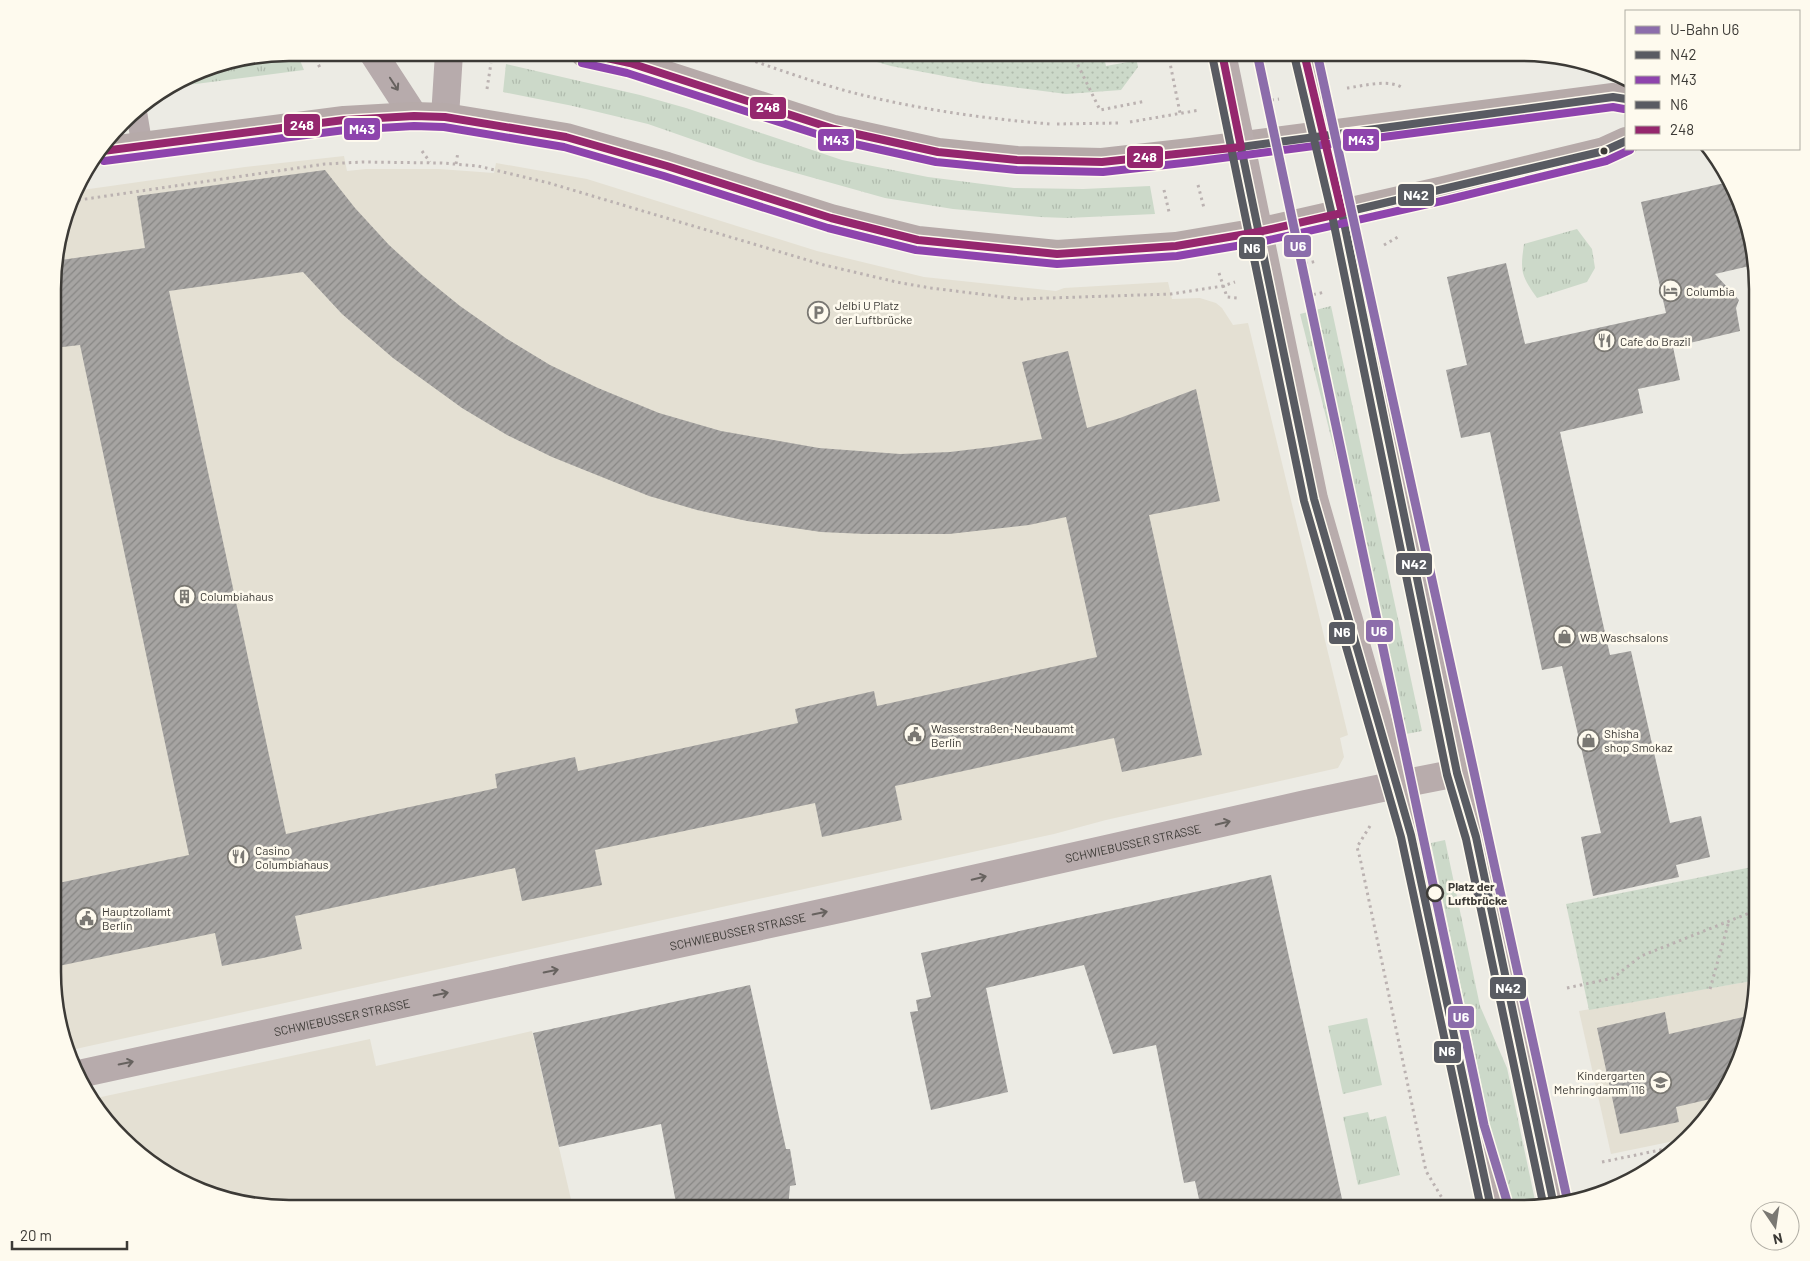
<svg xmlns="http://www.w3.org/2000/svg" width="1810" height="1261" viewBox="0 0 1810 1261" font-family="Barlow,sans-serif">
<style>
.built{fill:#e4e0d3}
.grass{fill:url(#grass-tufts)}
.park{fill:url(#park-dots)}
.building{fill:url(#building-hatch);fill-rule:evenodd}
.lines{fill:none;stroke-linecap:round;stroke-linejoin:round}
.path{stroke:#bbb2b1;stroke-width:3;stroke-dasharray:2.5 4;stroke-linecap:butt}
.service{stroke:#b7abac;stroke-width:21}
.minor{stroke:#b7abac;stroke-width:28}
.tertiary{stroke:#b7abac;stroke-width:28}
.secondary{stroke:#b6aaa9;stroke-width:28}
.primary{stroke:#b8acac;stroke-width:28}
.bus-1-casing{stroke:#fefaee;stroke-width:11}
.bus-2-casing{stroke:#fefaee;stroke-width:11}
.bus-3-casing{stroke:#fefaee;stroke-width:11}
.bus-4-casing{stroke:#fefaee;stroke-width:11}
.bus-1{stroke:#595b62;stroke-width:8}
.bus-2{stroke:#8e44ad;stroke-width:8}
.bus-3{stroke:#595b62;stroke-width:8}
.bus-4{stroke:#95276e;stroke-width:8}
.metro-1-casing{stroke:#fefaee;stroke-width:12}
.metro-1{stroke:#8c6dab;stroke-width:9}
.oneway{stroke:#67625f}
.bus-dot{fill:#3c3a36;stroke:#fefaee;stroke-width:2}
.stop-dot{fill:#fefaee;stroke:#3c3a36;stroke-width:2.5}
.labels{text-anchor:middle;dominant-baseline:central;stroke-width:5;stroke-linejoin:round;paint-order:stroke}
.poi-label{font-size:12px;fill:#3c3a36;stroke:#fefaee;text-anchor:start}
.street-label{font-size:12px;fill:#3c3a36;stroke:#fefaee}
.stop-label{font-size:12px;font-weight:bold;fill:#3c3a36;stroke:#fefaee;text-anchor:start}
.rim{fill:none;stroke:#3c3a36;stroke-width:2.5}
.line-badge{stroke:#fefaee;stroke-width:2}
.badge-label{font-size:14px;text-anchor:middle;font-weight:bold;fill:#fff}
</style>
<defs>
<pattern id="grass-tufts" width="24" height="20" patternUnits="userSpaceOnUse" patternTransform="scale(1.25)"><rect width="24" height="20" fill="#ccd9c9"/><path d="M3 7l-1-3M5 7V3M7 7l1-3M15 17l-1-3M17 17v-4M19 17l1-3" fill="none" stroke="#b0bbad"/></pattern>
<pattern id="park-dots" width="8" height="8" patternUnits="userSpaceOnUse" patternTransform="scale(1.25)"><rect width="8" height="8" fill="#ccd9c9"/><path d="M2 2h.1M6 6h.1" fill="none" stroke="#b0bbad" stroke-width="1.8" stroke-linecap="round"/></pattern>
<pattern id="building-hatch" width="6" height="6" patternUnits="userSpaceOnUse" patternTransform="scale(1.25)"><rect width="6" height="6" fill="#a6a4a2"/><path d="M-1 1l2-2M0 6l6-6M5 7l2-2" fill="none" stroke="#888785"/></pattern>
</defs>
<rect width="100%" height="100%" fill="#ecebe4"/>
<g class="built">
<polygon points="344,156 347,171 366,169 439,169 494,173 496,163 587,179 817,251 924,277 1056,291 1064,288 1168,282 1172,299 1200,298 1216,303 1222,308 1233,325 1248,323 1348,735 1340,738 1344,757 1338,768 1106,820 1054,834 71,1050 54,1003 54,258 75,191 245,167"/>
<polygon points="1757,980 1757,987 1745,1048 1709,1116 1679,1140 1611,1154 1579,1011"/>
<polygon points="532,1031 573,1208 274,1208 213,1196 145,1160 92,1099 370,1039 376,1066"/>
</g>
<g class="grass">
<polygon points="289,53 297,53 304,70 172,87 199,70"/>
<polygon points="506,64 640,95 686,108 842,160 928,177 1014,188 1083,189 1150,186 1155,214 1067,218 1040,217 953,209 885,198 757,162 648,124 573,106 503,92"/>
<path d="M 1577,229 L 1592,249 L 1595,268 L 1587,282 L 1537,298 C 1521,275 1520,272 1524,244 Z"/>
<polygon points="1331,306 1422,731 1406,734 1300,314"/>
<polygon points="1445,840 1480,1006 1507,1068 1536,1205 1521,1208 1507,1208 1431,843"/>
<polygon points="1367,1018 1382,1085 1343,1094 1328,1026"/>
<polygon points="1368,1112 1370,1120 1386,1116 1400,1175 1358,1185 1343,1117"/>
</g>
<g class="park">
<polygon points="845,53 1103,53 1106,66 1128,62 1126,53 1135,53 1138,67 1121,90 1066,94 981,83 891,66"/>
<polygon points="1757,866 1757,980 1589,1010 1566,904"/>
</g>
<g class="building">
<path d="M 325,170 L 355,208 L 389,245 L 423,276 L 460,306 L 507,339 L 550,365 L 598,388 L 659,413 L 721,431 L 819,448 L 900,454 L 950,452 L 991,447 L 1042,439 L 1022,362 L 1068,351 L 1087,428 L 1120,418 L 1196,389 L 1220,501 L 1149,515 L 1202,755 L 1122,772 L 1114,738 L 895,786 L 902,820 L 822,837 L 815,803 L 595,850 L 602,885 L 522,901 L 515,868 L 295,916 L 302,949 L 263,958 L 222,966 L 215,933 L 54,967 L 54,884 L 189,855 L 80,345 L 54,348 L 54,261 L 145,248 L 137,196 ZM 303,272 L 342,314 L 393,358 L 462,408 L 507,435 L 552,457 L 649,496 L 697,510 L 747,521 L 821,532 L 865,534 L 949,534 L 1029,525 L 1066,517 L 1097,657 L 877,706 L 874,691 L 795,709 L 798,723 L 578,771 L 575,757 L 495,774 L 497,788 L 286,834 L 169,291 Z"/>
<polygon points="1729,182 1754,265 1715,274 1739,300 1736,308 1740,331 1673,347 1680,380 1638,389 1643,413 1560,432 1610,655 1631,651 1670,823 1701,816 1710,857 1676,865 1679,877 1593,896 1581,837 1601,833 1562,666 1542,670 1490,432 1461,438 1446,370 1467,365 1447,277 1506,263 1525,344 1666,313 1641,202"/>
<polygon points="1271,875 1344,1208 1267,1208 1265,1200 1226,1208 1201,1208 1195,1181 1184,1183 1156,1045 1113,1054 1084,965 986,988 1008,1092 931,1110 910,1012 918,1011 916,1000 931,997 921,953"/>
<polygon points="750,985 786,1149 790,1149 796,1185 790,1186 788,1208 677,1208 661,1124 559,1147 533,1033"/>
<polygon points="1665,1012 1669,1034 1752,1015 1745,1048 1719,1097 1676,1107 1679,1122 1620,1134 1597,1028"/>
</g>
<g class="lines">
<g class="path">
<polyline points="313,53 321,70"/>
<path d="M 731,53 C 774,68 818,84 862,95 C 924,110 987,119 1051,124"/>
<polyline points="1072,53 1100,110 1146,101"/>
<polyline points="1168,53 1180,113"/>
<polyline points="1393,58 1436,53"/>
<polyline points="1257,60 1270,57"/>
<path d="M 1347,88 C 1363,86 1391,78 1404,89"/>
<polyline points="487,89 491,63"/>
<polyline points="1265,101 1279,99"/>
<polyline points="1130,122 1200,110"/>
<polyline points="1057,124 1118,123"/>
<polyline points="422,151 430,162"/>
<polyline points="456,164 458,152"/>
<polyline points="1198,185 1204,208"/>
<polyline points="1164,190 1169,212"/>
<polyline points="72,201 325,164 363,162 442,163 478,166 549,183 824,265 901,283 931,288 1020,299 1171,294 1223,286 1235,282"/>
<polyline points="1384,245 1398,237"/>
<polyline points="1299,265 1317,261"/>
<polyline points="1219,273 1227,297 1237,298"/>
<polyline points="1307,296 1325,292"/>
<polyline points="1370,826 1357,847 1360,858 1426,1171 1448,1208"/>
<polyline points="1567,988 1613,978 1641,956 1757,910"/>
<polyline points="1710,989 1729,921"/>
<polyline points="1602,1162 1670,1148"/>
</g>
<polyline class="service" points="136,109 142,145"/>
<path class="minor" id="s1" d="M 79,1074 L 844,908 L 1306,804 L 1396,785"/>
<g class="tertiary">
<polyline points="373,53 414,116"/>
<polyline points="445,117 449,53"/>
</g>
<g class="secondary">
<polyline points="584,53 630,63 834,129 938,152 1017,160 1102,162 1191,152 1613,97 1626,99"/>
<polyline points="103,151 344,120 414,116 445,117 566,137 667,166 831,218 918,240 1057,254 1176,246 1258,232 1444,190 1604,151 1626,141"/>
</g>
<g class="primary">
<polyline points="1222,53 1314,499 1411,835 1491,1208"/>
<polyline points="1304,53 1342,213 1457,773 1476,837 1553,1201"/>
<polyline points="1396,785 1457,773"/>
</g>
<defs>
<g id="bus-1">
<polyline points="1553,1201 1476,837 1457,773 1342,213 1604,151 1626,141"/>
<polyline points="1491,1208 1411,835 1314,499 1241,147 1613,97 1626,99"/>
</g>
<g id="bus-2">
<polyline points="582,63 627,73 832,139 936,162 1017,170 1103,172 1192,162 1613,107 1624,109"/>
<polyline points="104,161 345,130 414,126 444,127 564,147 664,176 828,228 916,250 1057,264 1177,256 1260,242 1446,200 1606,161 1630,150"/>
</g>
<g id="bus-3">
<polyline points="1212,55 1304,501 1401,837 1481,1208"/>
<polyline points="1294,55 1332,215 1447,775 1466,839 1543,1203"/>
</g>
<g id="bus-4">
<polyline points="584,53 630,63 834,129 938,152 1017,160 1102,162 1241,147 1222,53"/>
<polyline points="103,151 344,120 414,116 445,117 566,137 667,166 831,218 918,240 1057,254 1176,246 1258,232 1342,213 1304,53"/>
</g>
</defs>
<use href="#bus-1" class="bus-1-casing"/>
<use href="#bus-2" class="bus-2-casing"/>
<use href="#bus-3" class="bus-3-casing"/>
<use href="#bus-4" class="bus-4-casing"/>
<use href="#bus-1" class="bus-1"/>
<use href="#bus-2" class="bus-2"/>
<use href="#bus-3" class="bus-3"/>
<use href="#bus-4" class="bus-4"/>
<defs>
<g id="metro-1">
<polyline points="1257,53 1484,1125 1509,1208"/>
<polyline points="1317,53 1567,1198"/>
</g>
</defs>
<use href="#metro-1" class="metro-1-casing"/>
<use href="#metro-1" class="metro-1"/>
</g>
<defs><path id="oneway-shaft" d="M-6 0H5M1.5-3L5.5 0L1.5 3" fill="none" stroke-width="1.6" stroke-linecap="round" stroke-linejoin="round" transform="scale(1.25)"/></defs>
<g class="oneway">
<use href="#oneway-shaft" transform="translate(394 84) rotate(57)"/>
<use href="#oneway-shaft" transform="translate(1223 823) rotate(-13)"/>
<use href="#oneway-shaft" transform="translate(979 878) rotate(-13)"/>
<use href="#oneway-shaft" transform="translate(820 913) rotate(-12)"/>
<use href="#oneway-shaft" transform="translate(551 971) rotate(-12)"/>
<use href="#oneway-shaft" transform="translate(441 994) rotate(-12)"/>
<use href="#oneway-shaft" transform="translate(126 1063) rotate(-12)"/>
</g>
<defs>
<symbol id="hotel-ring" viewBox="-11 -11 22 22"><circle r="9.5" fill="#fefaee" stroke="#7a7873" stroke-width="1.5"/><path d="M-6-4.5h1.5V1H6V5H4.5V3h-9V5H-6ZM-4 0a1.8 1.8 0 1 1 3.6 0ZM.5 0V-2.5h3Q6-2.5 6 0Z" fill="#7a7873"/></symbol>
<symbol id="parking-ring" viewBox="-11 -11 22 22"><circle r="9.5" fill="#fefaee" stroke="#7a7873" stroke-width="1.5"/><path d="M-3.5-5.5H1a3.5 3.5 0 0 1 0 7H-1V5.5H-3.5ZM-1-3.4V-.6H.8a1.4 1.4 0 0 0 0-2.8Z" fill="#7a7873"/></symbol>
<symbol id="restaurant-ring" viewBox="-11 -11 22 22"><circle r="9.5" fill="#fefaee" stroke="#7a7873" stroke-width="1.5"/><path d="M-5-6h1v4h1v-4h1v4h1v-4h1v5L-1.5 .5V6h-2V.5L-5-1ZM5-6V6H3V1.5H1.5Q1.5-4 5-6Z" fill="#7a7873"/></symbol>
<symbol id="building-ring" viewBox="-11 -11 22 22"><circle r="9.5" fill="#fefaee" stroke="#7a7873" stroke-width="1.5"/><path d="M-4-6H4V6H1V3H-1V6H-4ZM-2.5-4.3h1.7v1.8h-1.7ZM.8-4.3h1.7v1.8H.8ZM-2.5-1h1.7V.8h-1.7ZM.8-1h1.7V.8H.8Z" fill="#7a7873"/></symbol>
<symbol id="shop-ring" viewBox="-11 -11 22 22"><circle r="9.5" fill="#fefaee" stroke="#7a7873" stroke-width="1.5"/><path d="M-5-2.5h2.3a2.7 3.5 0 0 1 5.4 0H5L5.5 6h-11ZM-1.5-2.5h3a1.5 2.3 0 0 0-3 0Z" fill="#7a7873"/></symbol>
<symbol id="civic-ring" viewBox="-11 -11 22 22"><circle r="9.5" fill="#fefaee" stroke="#7a7873" stroke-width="1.5"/><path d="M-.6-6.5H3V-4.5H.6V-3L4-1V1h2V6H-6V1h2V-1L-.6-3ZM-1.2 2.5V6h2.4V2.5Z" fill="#7a7873"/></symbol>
<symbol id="school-ring" viewBox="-11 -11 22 22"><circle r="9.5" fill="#fefaee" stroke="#7a7873" stroke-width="1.5"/><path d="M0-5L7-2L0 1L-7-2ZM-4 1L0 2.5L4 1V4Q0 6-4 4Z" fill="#7a7873"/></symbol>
</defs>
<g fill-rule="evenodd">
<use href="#hotel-ring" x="1658" y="278" width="25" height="25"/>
<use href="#parking-ring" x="806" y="300" width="25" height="25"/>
<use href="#restaurant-ring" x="1592" y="328" width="25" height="25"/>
<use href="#building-ring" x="172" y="584" width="25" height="25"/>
<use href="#shop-ring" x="1552" y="624" width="25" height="25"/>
<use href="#civic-ring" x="902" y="722" width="25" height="25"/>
<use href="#shop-ring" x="1576" y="728" width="25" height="25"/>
<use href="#restaurant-ring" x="226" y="844" width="25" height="25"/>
<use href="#civic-ring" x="74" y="906" width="25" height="25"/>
<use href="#school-ring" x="1648" y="1070" width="25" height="25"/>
</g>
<circle class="bus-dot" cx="1604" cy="151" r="4.5"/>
<circle class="stop-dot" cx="1435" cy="893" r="8"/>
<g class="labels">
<g class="poi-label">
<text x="1686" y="291">Columbia</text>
<text x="835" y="305">Jelbi U Platz<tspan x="835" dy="14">der Luftbrücke</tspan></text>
<text x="1620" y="341">Cafe do Brazil</text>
<text x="200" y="596">Columbiahaus</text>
<text x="1580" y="637">WB Waschsalons</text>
<text x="931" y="728">Wasserstraßen-Neubauamt<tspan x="931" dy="14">Berlin</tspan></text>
<text x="1604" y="733">Shisha<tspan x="1604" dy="14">shop Smokaz</tspan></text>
<text x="255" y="850">Casino<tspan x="255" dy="14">Columbiahaus</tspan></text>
<text x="102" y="911">Hauptzollamt<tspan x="102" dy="14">Berlin</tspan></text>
<text x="1645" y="1075" text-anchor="end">Kindergarten<tspan x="1645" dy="14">Mehringdamm 116</tspan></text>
</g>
<g class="street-label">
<text stroke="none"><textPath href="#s1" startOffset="1079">SCHWIEBUSSER STRASSE</textPath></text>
<text stroke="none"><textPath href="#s1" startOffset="674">SCHWIEBUSSER STRASSE</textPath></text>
<text stroke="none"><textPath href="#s1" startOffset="269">SCHWIEBUSSER STRASSE</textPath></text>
</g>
<g class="stop-label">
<text x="1448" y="886">Platz der<tspan x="1448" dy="14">Luftbrücke</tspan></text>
</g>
</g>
<path d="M0 0H1810V1261H0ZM289 61H1521A228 228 0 0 1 1749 289V972A228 228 0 0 1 1521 1200H289A228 228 0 0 1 61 972V289A228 228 0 0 1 289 61Z" fill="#fefaee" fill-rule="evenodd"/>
<path class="rim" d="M289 61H1521A228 228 0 0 1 1749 289V972A228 228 0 0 1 1521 1200H289A228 228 0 0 1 61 972V289A228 228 0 0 1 289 61Z"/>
<g class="line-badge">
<rect x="749" y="96" width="38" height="24" rx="5" fill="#95276e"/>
<rect x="283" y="113" width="38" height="24" rx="5" fill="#95276e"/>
<rect x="343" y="117" width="38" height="24" rx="5" fill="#8e44ad"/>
<rect x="817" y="128" width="38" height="24" rx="5" fill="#8e44ad"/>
<rect x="1342" y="128" width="38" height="24" rx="5" fill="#8e44ad"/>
<rect x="1126" y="145" width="38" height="24" rx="5" fill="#95276e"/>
<rect x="1397" y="183" width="38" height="24" rx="5" fill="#595b62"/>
<rect x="1283" y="234" width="29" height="24" rx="5" fill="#8c6dab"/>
<rect x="1238" y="236" width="28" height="24" rx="5" fill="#595b62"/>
<rect x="1395" y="552" width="38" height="24" rx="5" fill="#595b62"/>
<rect x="1365" y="619" width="29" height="24" rx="5" fill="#8c6dab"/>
<rect x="1328" y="621" width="28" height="24" rx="5" fill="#595b62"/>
<rect x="1489" y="976" width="38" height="24" rx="5" fill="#595b62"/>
<rect x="1447" y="1005" width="28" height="24" rx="5" fill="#8c6dab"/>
<rect x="1433" y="1040" width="29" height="24" rx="5" fill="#595b62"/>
</g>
<g class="badge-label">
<text x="768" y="112">248</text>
<text x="302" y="130">248</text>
<text x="362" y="134">M43</text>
<text x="836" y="145">M43</text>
<text x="1361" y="145">M43</text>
<text x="1145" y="162">248</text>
<text x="1416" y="200">N42</text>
<text x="1298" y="251">U6</text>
<text x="1252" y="253">N6</text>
<text x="1414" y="569">N42</text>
<text x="1379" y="636">U6</text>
<text x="1342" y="637">N6</text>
<text x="1508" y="993">N42</text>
<text x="1461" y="1022">U6</text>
<text x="1447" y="1056">N6</text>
</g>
<rect x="1625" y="10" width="175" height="140" fill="#fefaee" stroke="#b0ada4"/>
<rect x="1635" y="26" width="25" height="8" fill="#8c6dab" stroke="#b0ada4"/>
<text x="1670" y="35" font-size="15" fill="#3c3a36">U-Bahn U6</text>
<rect x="1635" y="51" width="25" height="8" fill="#595b62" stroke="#b0ada4"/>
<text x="1670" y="60" font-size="15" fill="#3c3a36">N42</text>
<rect x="1635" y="76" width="25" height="8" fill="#8e44ad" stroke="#b0ada4"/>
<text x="1670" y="85" font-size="15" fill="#3c3a36">M43</text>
<rect x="1635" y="101" width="25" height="8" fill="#595b62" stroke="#b0ada4"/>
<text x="1670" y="110" font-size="15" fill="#3c3a36">N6</text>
<rect x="1635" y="126" width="25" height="8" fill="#95276e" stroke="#b0ada4"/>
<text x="1670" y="135" font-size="15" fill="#3c3a36">248</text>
<g transform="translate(1775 1226) rotate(167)"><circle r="24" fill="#fefaee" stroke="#b0ada4"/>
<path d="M0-4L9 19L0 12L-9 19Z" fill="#7a7873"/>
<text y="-8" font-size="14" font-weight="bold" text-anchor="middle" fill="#3c3a36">N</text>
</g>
<path d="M12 1241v8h115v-8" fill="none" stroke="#3c3a36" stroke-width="2.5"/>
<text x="20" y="1241" font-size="15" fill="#3c3a36" stroke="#fefaee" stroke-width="4" paint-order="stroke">20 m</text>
</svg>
